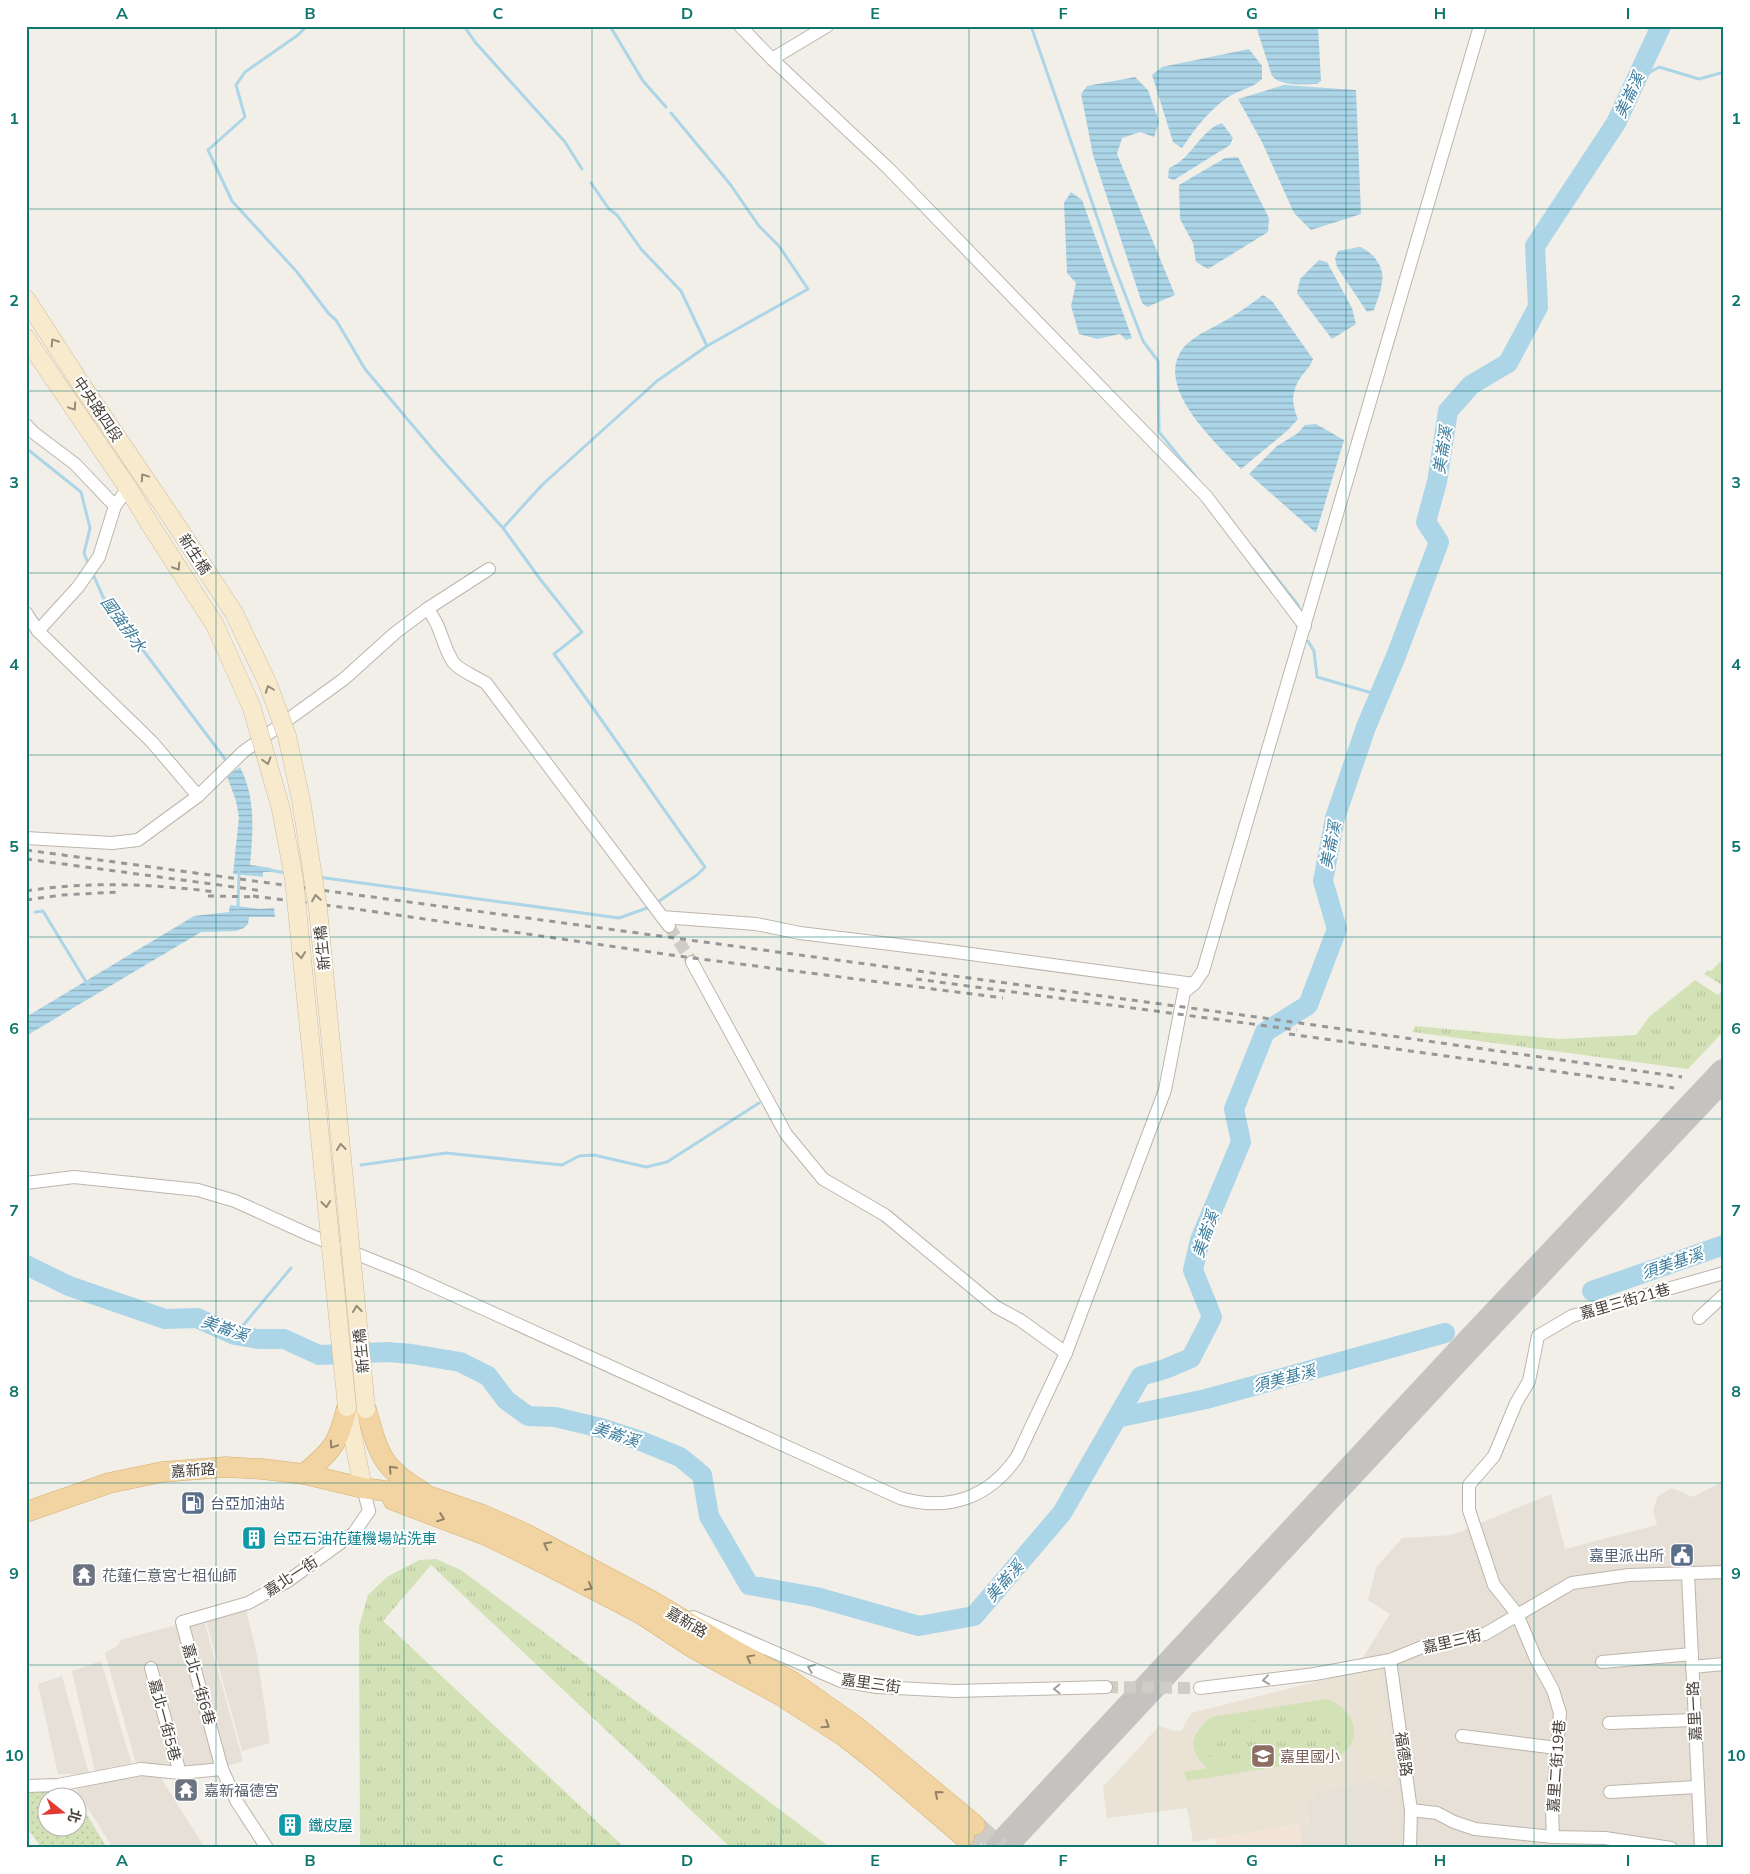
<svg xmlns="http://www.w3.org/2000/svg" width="1750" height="1874" viewBox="0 0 1750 1874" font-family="Mulish,'Noto Sans TC',sans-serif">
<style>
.residential{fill:#e6e0d7}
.commercial{fill:#f2e4d6}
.education{fill:#eae2d4}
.grass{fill:url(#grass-tufts)}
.park{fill:url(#park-dots)}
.garden{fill:#d2e2b6;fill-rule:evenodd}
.water{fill:url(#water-rules)}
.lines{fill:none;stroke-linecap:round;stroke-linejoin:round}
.stream{stroke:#acd5e8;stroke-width:3}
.river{stroke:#acd5e8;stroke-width:20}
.taxiway{stroke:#c4c3c0;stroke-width:30}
.street-tunnel{stroke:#cfccc6;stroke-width:12;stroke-dasharray:12 6;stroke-linecap:butt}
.primary-tunnel{stroke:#cfccc6;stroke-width:20;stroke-dasharray:20 10;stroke-linecap:butt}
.street-casing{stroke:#bdb5ac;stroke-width:14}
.secondary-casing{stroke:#cdbc9e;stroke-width:19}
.primary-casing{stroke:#d6af73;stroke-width:21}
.street{stroke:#fff;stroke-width:12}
.secondary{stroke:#f8eacd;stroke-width:18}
.primary{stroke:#f2d4a2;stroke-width:20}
.rail{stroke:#979797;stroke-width:3;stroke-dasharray:6 6;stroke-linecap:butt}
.secondary-bridge-casing{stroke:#cdbc9e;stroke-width:19;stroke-linecap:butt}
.secondary-bridge{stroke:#f8eacd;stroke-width:18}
.oneway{stroke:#968c7b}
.oneway2{stroke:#938268}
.oneway3{stroke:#a29f9c}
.grid{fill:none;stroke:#0f766e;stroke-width:1;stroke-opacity:0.55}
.labels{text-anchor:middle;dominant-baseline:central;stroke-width:4;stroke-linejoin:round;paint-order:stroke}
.street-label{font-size:15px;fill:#453f38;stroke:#fff}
.service-label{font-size:15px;fill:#4e5e75;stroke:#fff;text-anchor:start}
.culture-label{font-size:15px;fill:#0d838f;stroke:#fff;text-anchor:start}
.worship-label{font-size:15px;fill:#5b616d;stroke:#fff;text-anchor:start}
.education-label{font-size:15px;fill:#785e54;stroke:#fff;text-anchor:start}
.water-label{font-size:16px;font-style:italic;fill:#3c7d9d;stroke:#fff}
.neatline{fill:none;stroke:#0f766e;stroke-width:2}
.grid-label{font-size:16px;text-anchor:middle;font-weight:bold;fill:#0f766e}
</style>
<defs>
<pattern id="grass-tufts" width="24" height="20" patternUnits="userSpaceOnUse" patternTransform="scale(1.25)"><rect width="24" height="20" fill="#d2e2b6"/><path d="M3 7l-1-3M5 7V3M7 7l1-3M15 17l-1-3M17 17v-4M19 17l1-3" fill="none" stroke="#b6c39d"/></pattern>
<pattern id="park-dots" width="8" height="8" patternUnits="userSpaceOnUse" patternTransform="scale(1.25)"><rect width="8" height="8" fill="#d2e2b6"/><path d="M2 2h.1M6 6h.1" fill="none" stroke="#b6c39d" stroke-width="1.8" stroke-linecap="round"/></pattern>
<pattern id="water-rules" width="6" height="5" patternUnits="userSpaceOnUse" patternTransform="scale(1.25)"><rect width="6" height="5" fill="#acd5e8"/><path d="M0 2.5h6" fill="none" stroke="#8eaebd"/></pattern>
</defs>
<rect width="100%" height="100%" fill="#f2efe9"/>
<g class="residential">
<polygon points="1724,1481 1724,1848 1303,1848 1299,1824 1310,1822 1306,1802 1314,1792 1379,1780 1354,1672 1390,1614 1368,1600 1376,1568 1402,1538 1452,1535 1551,1494 1565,1549 1657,1525 1653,1510 1658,1496 1672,1488 1693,1497"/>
<polygon points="245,1605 257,1655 270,1743 242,1751 205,1617"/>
<polygon points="203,1617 243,1761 223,1767 183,1623"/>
<polygon points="180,1624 220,1766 177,1770 137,1767 105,1653 117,1646 121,1640"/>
<polygon points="101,1661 133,1768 96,1776 72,1671"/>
<polygon points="62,1676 89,1774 58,1774 38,1684"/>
<polygon points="157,1772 205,1848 113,1848 72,1783"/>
</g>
<polygon class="commercial" points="1299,1824 1303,1848 1216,1848 1215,1838"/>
<polygon class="education" points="1380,1666 1397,1786 1381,1788 1379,1780 1314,1792 1315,1800 1306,1802 1310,1822 1193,1842 1187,1808 1107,1818 1103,1787 1159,1726 1173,1731 1182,1730 1191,1713"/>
<g class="grass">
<polygon points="1724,958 1724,986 1704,974 1708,970 1711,971"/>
<polygon points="1695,980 1718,995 1724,989 1724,1031 1688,1069 1413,1032 1415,1026 1560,1039 1636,1035 1649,1017"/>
<polygon points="436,1559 461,1570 831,1848 731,1848 431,1565 383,1621 625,1848 360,1848 359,1627 368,1595 387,1577 419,1560"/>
<path d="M 1325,1710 C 1346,1724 1356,1737 1329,1751 L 1225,1767 C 1202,1760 1197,1738 1218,1725 Z"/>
</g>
<polygon class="park" points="71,1789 75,1796 48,1796 48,1826 78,1826 78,1800 107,1848 42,1848 26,1827 26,1793"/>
<path class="garden" d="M 1327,1699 C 1354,1708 1366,1740 1338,1757 L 1187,1781 L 1184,1772 L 1207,1768 C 1186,1748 1191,1734 1211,1717 ZM 1325,1710 C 1346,1723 1355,1737 1329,1751 L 1225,1767 C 1202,1760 1197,1738 1218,1725 Z"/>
<g class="water">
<path d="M 1318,26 L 1321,81 L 1317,84 C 1302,84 1282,87 1272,76 L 1256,26 Z"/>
<path d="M 1249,49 L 1262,66 L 1262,79 C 1252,89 1238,90 1227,98 C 1208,111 1195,129 1182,148 L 1173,142 L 1152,75 L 1162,67 Z"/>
<polygon points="1135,77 1148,90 1159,122 1154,137 1140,132 1122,138 1117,154 1175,295 1147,307 1142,303 1093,155 1081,94 1087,86"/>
<polygon points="1284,85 1356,90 1361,214 1311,230 1294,213 1262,142 1238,99"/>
<path d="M 1222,123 L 1233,138 L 1230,145 L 1174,180 L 1168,178 L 1169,168 C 1192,159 1200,130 1222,123 Z"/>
<polygon points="1238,157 1269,218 1268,232 1208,269 1196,262 1193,243 1180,219 1179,185 1225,158"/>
<polygon points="1071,192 1082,200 1132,338 1126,340 1120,334 1097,339 1079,334 1071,306 1076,283 1067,273 1064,203"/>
<path d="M 1360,247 C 1373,252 1385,267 1382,282 C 1381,291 1377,301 1374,310 L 1367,312 L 1337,267 L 1335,258 L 1338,251 Z"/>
<polygon points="1319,260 1327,262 1352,308 1356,324 1332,339 1297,293 1300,279"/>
<path d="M 1263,295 L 1272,301 L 1313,359 C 1311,365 1308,368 1304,373 C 1292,388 1290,402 1298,419 L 1288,430 L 1241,469 C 1217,444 1156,390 1181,351 C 1191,336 1213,328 1228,319 C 1240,312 1252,303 1263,295 Z"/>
<polygon points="1316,424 1344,440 1316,533 1249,474 1277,446 1298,433 1305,425"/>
<path d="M 240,767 C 256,798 253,831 250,865 L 271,868 L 272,872 L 263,872 L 263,877 L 233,874 L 239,817 L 236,801 L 227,776 Z"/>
<polygon points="230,905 259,909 274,908 275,917 249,917 248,924 244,928 236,931 201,932 26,1036 26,1017 194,916 229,912"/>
</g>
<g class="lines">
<g class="stream">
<path d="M 307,26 L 298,35 L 245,72 L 236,85 L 245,117 L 208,150 L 232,201 L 297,272 L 329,314 L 336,320 L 365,369 L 436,453 L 503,528 L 540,579 L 582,632 L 554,654 C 606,724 654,797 705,867 L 697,875 L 655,904"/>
<polyline points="464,26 475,42 565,142 582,169"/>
<polyline points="610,26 643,81 666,107"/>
<polyline points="1031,26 1113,263 1143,341 1158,361 1159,432 1195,476"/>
<polyline points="1635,81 1659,67 1699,79 1724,72"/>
<polyline points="671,113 730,184 759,226 779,246 808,289 707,346"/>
<polyline points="26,448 81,492 90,528 84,553 89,566"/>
<polyline points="503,528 542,485 657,381 707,346 681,291 641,249 617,215 609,209 591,183"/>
<polyline points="1254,549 1298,605 1300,610"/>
<polyline points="93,574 103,597 228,763"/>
<polyline points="1308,641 1314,651 1317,677 1379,695"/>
<polyline points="269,870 287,873"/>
<polyline points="318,877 619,918 650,907"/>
<polyline points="238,908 239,872"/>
<polyline points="35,912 43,911 88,985"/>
<polyline points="361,1165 446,1153 562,1165 579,1156 594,1155 646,1167 667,1162 759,1103"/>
<polyline points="235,1335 291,1268"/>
</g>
<g class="river">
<polyline points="26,1265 69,1286 165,1319 197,1318 235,1335 258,1339 284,1339 319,1355 387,1352 412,1354 460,1362 488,1376 506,1400 528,1416 555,1417 601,1428 641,1441 680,1457 702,1475 709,1516 749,1585 816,1597 919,1626 974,1616 1062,1513 1141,1376 1165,1369 1191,1358 1212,1317 1193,1270 1200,1240 1241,1142 1234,1109 1265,1032 1308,1005 1337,929 1323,881 1335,818 1366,727 1396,656 1439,542 1426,522 1437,482 1448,411 1471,385 1508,363 1538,307 1535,246 1616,123 1661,26"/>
<polyline points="1592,1291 1724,1245"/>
<polyline points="1121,1417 1206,1399 1445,1333"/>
</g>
<polyline class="taxiway" points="1000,1848 1460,1354 1724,1074"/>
<g class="street-tunnel">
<polyline points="669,926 692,962"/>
<polyline points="1106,1687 1200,1688"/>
</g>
<g class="primary-tunnel">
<polyline points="975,1825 1001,1848"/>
<polyline points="964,1837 977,1848"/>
</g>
<defs>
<g id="street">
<polyline points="740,26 772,59 888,168 1206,496 1305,626"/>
<polyline points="772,59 827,26"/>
<polyline points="26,425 34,433 75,464 115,506"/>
<polyline points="427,609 489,569"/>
<polyline points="26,613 38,631 152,742 198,796"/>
<polyline points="38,631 78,587 99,557 115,506 128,488"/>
<path d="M 26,838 L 112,843 L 138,840 L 198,796 L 243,752 L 344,679 L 395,633 L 427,609 C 441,624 442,645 453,662 C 460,671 476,677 486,683 L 669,926"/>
<polyline points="662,917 756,924 800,933 956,952 1194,984"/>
<polyline points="692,962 786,1134 823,1179 885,1215 996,1307 1020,1320 1066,1353"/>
<path d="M 26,1183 L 74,1177 L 198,1190 L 235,1201 L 310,1235 L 409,1275 L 900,1498 C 948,1512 989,1498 1017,1457 L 1066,1353 L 1165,1090 L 1184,992 L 1194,984 L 1203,971 L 1480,26"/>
<polyline points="1699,1318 1724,1295"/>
<polyline points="1688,1574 1701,1848"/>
<polyline points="693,1617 841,1681 877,1687 955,1691 1106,1687"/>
<polyline points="1390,1660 1411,1810 1410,1848"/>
<polyline points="1602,1662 1692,1654"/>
<polyline points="1692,1667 1724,1664"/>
<polyline points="151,1668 180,1773"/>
<polyline points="1200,1688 1315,1674 1390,1660 1427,1645 1485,1634 1572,1583 1629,1575 1724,1572"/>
<polyline points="1609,1723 1695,1720"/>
<polyline points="1462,1736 1557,1748"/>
<polyline points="26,1786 58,1785 141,1769 180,1773 222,1769"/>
<polyline points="1610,1792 1697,1787"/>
<polyline points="1411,1810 1437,1813 1454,1822 1475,1829 1553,1837 1605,1838 1671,1848"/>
<polyline points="1553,1837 1552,1810 1560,1713 1553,1690 1536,1659 1517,1614 1494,1585 1469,1510 1469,1485 1494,1456 1516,1403 1529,1381 1538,1336 1572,1316 1724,1273"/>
<polyline points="267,1848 237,1802 222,1769 182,1622 248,1603 288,1581 354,1533 369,1511 363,1488"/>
</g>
<g id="secondary">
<polyline points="26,299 81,384 171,517"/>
<polyline points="26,338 128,488 151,526"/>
<polyline points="347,1407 363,1488"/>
</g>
<g id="primary">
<path d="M 366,1409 C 379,1454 381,1468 423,1492"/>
<path d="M 304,1474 C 333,1450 338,1444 347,1407"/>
<polyline points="393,1500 488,1536 543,1563 641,1614 693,1648 780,1695 845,1737 878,1763 964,1837"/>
<polyline points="26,1512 109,1483 162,1472 226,1467 262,1469 304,1474 363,1488 431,1497 483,1515 524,1533 652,1601 736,1651 793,1682 857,1727 975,1825"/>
</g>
</defs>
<use href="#street" class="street-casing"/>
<use href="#secondary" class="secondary-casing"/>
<use href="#primary" class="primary-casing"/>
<use href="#street" class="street"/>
<use href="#secondary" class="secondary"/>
<use href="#primary" class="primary"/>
<g class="rail">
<polyline points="26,850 1264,1018 1682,1077"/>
<polyline points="26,859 264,891"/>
<path d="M 26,891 C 89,881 153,884 216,892"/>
<polyline points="208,896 258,897"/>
<polyline points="253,896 349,908 678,956 1003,998"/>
<polyline points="26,900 62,895 118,892"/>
<polyline points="916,979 1297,1030"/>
<polyline points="1289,1034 1674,1088"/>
</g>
<defs>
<g id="secondary-bridge">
<polyline points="171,517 234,613 268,684 287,736 301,800 318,909 366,1409"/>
<polyline points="151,526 215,625 252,708 281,809 294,879 347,1407"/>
</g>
</defs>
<use href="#secondary-bridge" class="secondary-bridge-casing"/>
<use href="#secondary-bridge" class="secondary-bridge"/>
</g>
<defs><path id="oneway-chevron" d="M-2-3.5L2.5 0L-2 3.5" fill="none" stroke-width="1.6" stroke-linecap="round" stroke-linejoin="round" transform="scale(1.25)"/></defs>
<g class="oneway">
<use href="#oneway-chevron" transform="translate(54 342) rotate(-123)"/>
<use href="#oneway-chevron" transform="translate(73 407) rotate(56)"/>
<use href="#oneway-chevron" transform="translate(144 477) rotate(-124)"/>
<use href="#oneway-chevron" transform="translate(177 567) rotate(57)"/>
<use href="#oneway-chevron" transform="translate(269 689) rotate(-111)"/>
<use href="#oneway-chevron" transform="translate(267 761) rotate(74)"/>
<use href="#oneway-chevron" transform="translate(316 898) rotate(-99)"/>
<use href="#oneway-chevron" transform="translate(301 955) rotate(84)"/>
<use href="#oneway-chevron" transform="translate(341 1147) rotate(-96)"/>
<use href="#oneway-chevron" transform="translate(326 1204) rotate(84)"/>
<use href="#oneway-chevron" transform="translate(357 1309) rotate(-96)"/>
</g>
<g class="oneway2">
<use href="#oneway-chevron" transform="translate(333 1445) rotate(124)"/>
<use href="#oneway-chevron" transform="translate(392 1469) rotate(-133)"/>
<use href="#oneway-chevron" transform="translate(441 1518) rotate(21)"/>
<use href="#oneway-chevron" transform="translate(547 1545) rotate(-152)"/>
<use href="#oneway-chevron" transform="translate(589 1587) rotate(28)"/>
<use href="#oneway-chevron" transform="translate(750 1658) rotate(-151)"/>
<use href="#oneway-chevron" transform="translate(826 1725) rotate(33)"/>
<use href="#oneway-chevron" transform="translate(938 1794) rotate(-140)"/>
</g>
<g class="oneway3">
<use href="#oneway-chevron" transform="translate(811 1668) rotate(-158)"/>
<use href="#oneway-chevron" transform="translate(1266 1680) rotate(173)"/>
<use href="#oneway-chevron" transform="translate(1057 1689) rotate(179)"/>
</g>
<path class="grid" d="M 216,26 L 216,1848M 404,26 L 404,1848M 592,26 L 592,1848M 781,26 L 781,1848M 969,26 L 969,1848M 1158,26 L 1158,1848M 1346,26 L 1346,1848M 1534,26 L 1534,1848M 26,209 L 1724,209M 26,391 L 1724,391M 26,573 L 1724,573M 26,755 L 1724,755M 26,937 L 1724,937M 26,1119 L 1724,1119M 26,1301 L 1724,1301M 26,1483 L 1724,1483M 26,1665 L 1724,1665"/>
<defs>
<symbol id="fuel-square" viewBox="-11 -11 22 22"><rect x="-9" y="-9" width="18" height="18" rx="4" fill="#5c6f8a" stroke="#fff"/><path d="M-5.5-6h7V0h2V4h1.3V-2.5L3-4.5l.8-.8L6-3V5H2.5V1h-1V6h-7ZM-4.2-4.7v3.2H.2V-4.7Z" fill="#fff"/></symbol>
<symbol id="building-square" viewBox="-11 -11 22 22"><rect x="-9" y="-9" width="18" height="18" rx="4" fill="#0f9aa8" stroke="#fff"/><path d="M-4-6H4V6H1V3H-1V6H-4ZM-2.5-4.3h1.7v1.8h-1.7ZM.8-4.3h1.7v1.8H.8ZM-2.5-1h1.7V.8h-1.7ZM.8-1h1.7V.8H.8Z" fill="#fff"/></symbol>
<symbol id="civic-square" viewBox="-11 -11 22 22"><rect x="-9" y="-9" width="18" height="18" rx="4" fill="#5c6f8a" stroke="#fff"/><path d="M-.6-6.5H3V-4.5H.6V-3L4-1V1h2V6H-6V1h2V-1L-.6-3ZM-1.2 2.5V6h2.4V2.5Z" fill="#fff"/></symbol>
<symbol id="temple-square" viewBox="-11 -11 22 22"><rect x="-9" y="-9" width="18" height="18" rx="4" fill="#6b7280" stroke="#fff"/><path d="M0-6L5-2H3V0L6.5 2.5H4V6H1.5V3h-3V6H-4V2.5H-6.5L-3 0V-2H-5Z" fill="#fff"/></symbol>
<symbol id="school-square" viewBox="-11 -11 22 22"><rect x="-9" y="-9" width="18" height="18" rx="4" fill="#8d6e63" stroke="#fff"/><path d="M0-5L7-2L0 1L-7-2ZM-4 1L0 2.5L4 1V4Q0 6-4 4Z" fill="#fff"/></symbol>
</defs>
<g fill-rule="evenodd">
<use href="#fuel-square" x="179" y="1489" width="28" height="28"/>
<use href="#building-square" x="240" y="1524" width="28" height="28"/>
<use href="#civic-square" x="1668" y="1541" width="28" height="28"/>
<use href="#temple-square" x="70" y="1561" width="28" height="28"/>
<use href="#school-square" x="1249" y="1742" width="28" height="28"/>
<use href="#temple-square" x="172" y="1776" width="28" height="28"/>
<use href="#building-square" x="276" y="1811" width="28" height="28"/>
</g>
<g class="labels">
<g class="street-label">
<text transform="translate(98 409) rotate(56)">中央路四段</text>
<text transform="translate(195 554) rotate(57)">新生橋</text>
<text transform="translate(322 948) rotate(-96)">新生橋</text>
<text transform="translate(1625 1301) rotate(-16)">嘉里三街21巷</text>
<text transform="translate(361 1351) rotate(-96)">新生橋</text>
<text transform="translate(193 1470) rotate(-4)">嘉新路</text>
<text transform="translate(291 1576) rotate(-33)">嘉北一街</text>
<text transform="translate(687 1622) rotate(31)">嘉新路</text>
<text transform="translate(1452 1641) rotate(-13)">嘉里三街</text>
<text transform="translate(871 1683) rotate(8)">嘉里三街</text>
<text transform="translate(199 1684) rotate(74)">嘉北一街6巷</text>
<text transform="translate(1694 1711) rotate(-93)">嘉里一路</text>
<text transform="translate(165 1720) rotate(75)">嘉北一街5巷</text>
<text transform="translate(1404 1754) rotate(82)">福德路</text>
<text transform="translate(1556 1766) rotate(-86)">嘉里二街19巷</text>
</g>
<g class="service-label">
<text x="210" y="1503">台亞加油站</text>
<text x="1664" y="1555" text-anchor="end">嘉里派出所</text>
</g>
<g class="culture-label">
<text x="272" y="1538">台亞石油花蓮機場站洗車</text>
<text x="308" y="1825">鐵皮屋</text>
</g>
<g class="worship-label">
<text x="102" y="1575">花蓮仁意宮七祖仙師</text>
<text x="204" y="1790">嘉新福德宮</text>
</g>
<g class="education-label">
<text x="1280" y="1756">嘉里國小</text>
</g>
<g class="water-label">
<text transform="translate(1629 95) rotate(-65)">美崙溪</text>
<text transform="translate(1442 450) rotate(-81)">美崙溪</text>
<text transform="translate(124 624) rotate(54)">國強排水</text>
<text transform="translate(1330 845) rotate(-79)">美崙溪</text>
<text transform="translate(1205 1234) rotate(-71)">美崙溪</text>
<text transform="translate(1672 1263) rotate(-19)">須美基溪</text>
<text transform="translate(225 1328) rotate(19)">美崙溪</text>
<text transform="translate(1284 1378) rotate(-15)">須美基溪</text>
<text transform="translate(616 1434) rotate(18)">美崙溪</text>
<text transform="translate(1004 1581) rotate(-49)">美崙溪</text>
</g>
</g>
<rect width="1750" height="1874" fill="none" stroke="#ffffff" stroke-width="55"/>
<g transform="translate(62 1812) rotate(107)"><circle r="24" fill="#ffffff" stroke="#b5b2af"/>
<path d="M0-4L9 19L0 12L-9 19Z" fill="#e13b32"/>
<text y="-8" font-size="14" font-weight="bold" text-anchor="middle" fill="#453f38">北</text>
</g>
<rect x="28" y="28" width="1694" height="1818" class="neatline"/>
<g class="grid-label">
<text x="122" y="19">A</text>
<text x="310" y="19">B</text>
<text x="498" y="19">C</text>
<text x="687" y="19">D</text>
<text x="875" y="19">E</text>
<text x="1063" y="19">F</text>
<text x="1252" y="19">G</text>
<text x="1440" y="19">H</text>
<text x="1628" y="19">I</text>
<text x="14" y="124">1</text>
<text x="1736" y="124">1</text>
<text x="14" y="306">2</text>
<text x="1736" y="306">2</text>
<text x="14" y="488">3</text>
<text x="1736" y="488">3</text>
<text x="14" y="670">4</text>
<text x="1736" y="670">4</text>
<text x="14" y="852">5</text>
<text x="1736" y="852">5</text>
<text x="14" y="1034">6</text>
<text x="1736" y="1034">6</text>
<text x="14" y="1216">7</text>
<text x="1736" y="1216">7</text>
<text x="14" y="1397">8</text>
<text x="1736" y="1397">8</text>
<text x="14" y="1579">9</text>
<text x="1736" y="1579">9</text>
<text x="14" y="1761">10</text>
<text x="1736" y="1761">10</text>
<text x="122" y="1866">A</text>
<text x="310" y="1866">B</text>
<text x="498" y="1866">C</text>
<text x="687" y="1866">D</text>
<text x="875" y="1866">E</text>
<text x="1063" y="1866">F</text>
<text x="1252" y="1866">G</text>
<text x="1440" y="1866">H</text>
<text x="1628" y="1866">I</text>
</g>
</svg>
